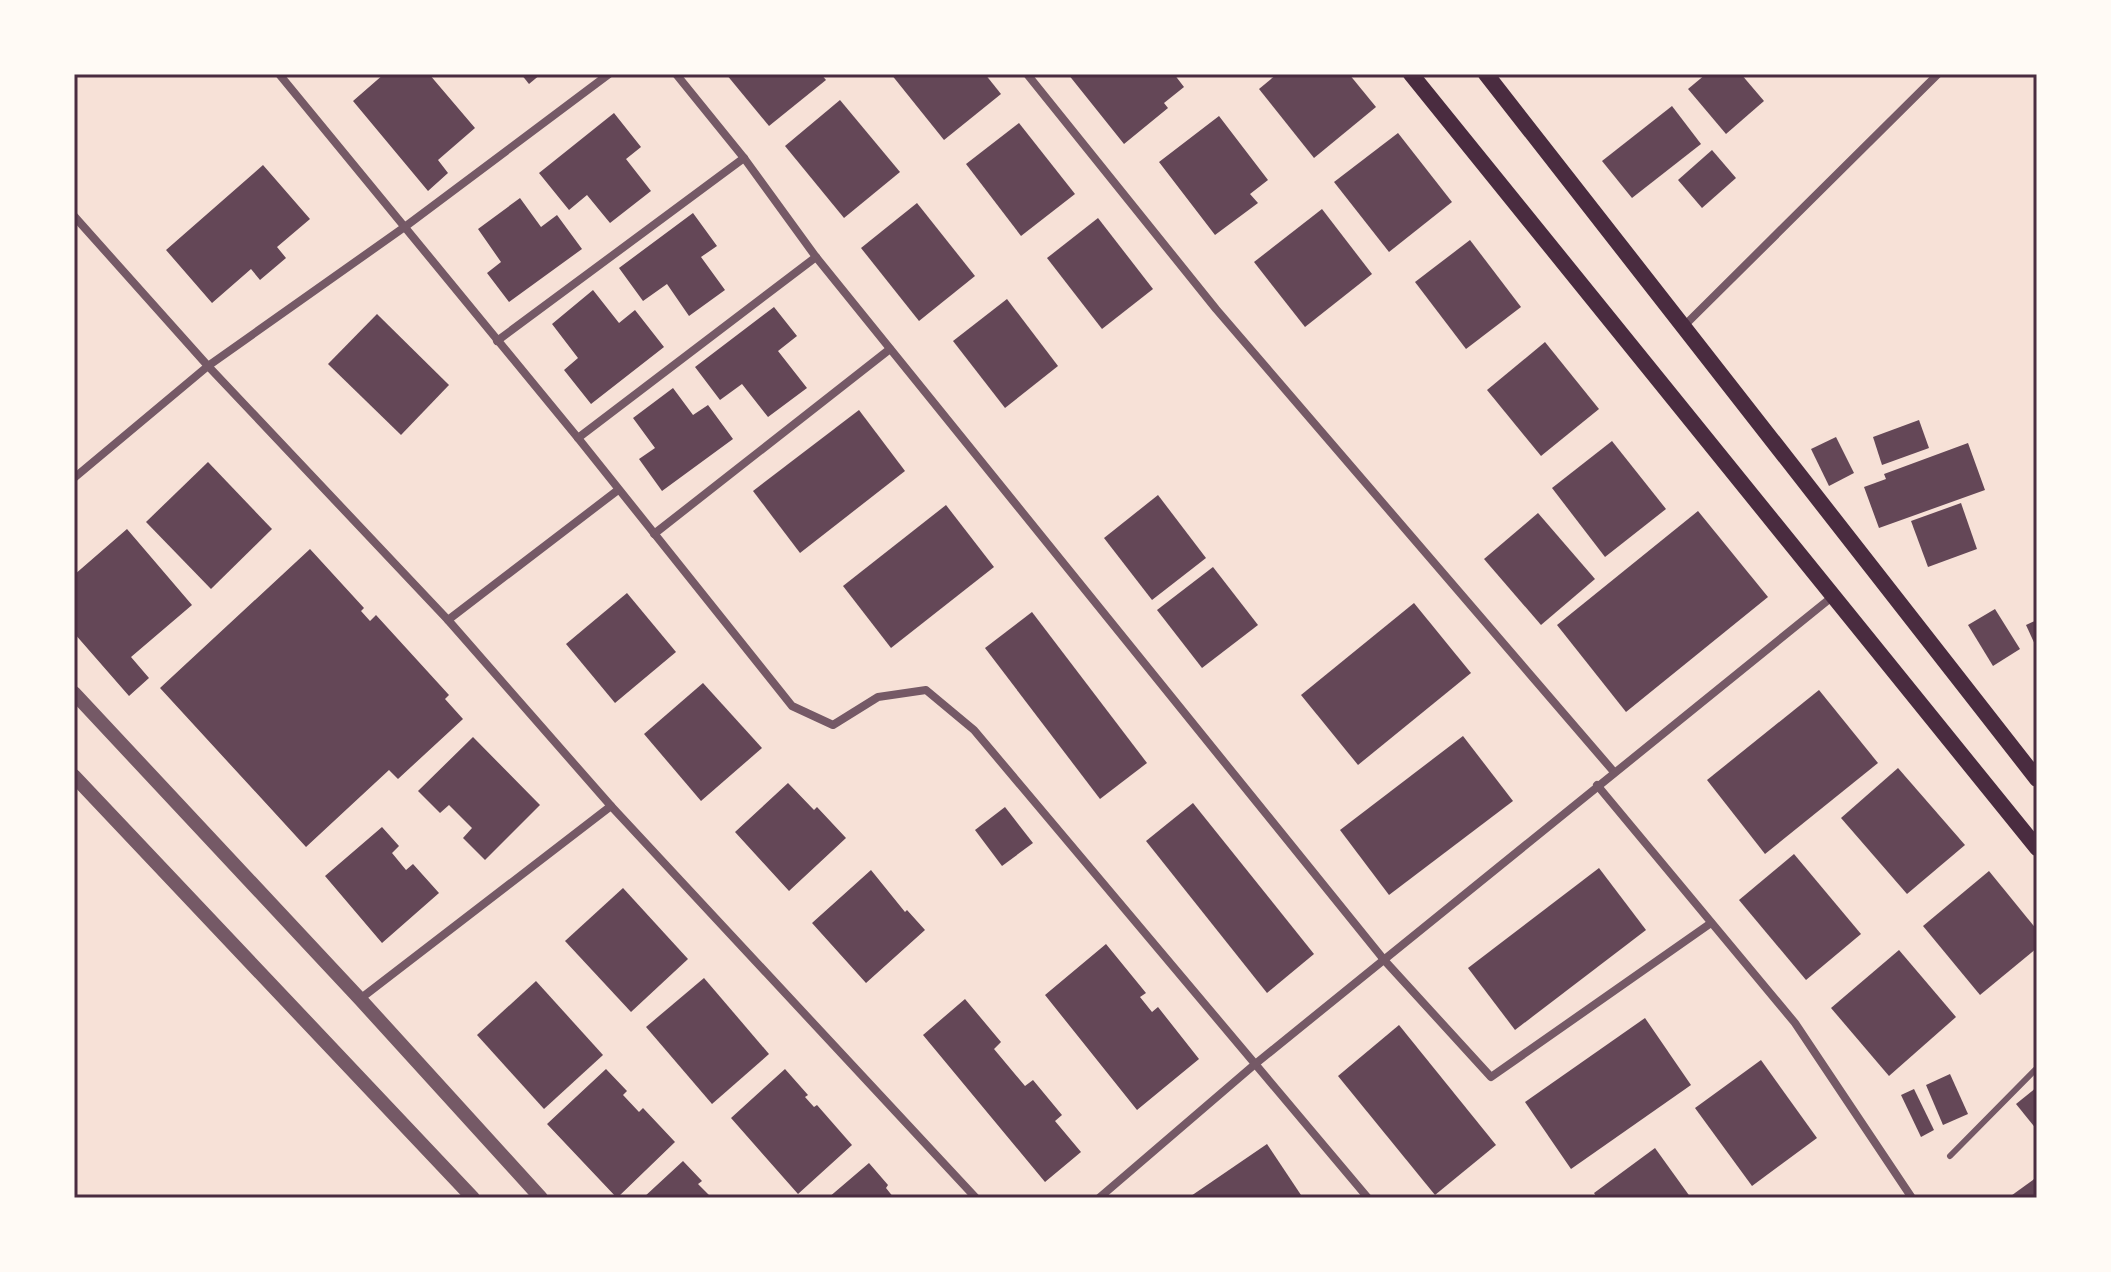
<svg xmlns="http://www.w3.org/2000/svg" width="2111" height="1272" viewBox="0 0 2111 1272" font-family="'Work Sans',sans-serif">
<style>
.building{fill:#644757}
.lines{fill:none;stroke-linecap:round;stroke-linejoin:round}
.service{stroke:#755966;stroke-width:6}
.minor{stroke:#755966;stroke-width:8}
.tertiary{stroke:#755966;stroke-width:14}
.secondary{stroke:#4a2c40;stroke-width:16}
.neatline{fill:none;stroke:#4a2c40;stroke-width:3}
</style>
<rect width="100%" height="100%" fill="#f7e1d7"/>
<g class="building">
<polygon points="384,74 429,74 475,128 438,160 448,173 428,191 353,101"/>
<polygon points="521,74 541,74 529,84"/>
<polygon points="726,74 821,74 826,80 769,126"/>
<polygon points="891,74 985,74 1001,94 944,140"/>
<polygon points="1068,74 1174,74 1184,87 1164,103 1168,108 1124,144"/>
<polygon points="1277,74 1349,74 1376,107 1314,158 1259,89"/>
<polygon points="1706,74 1741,74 1764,101 1726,134 1688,89"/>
<polygon points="840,100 900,172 844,218 785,146"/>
<polygon points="1672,106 1701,144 1632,198 1602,161"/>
<polygon points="614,113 641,147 626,159 651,191 610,223 587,195 569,210 539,173"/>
<polygon points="1219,116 1268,180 1250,194 1258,203 1215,235 1159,162"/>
<polygon points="1019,123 1075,194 1021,236 966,164"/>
<polygon points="1398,133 1452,202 1389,252 1334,182"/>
<polygon points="1712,150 1736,178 1702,208 1678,180"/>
<polygon points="263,165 310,219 277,247 286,258 260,280 251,269 212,303 166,250"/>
<polygon points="520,198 541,227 557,215 582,249 509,302 487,273 501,262 478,229"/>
<polygon points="917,203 975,276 919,321 861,248"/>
<polygon points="1322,209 1372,274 1305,327 1254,262"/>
<polygon points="693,213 717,246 701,257 725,290 689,316 667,284 643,301 619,268"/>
<polygon points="1098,218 1153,289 1102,329 1047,258"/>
<polygon points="1470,240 1521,307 1466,349 1415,282"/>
<polygon points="593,290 619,323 635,310 664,347 591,404 564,370 578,358 552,324"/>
<polygon points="1007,299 1058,366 1005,408 953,341"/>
<polygon points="774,307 797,336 778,351 807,388 768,417 742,384 720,400 695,367"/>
<polygon points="377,314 449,385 401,435 328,364"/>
<polygon points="1545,342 1599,409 1541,456 1487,390"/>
<polygon points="673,388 693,415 708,405 733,439 662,491 639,459 655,448 633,418"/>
<polygon points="859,410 905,471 800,553 753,491"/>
<polygon points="1919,420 1929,448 1882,465 1873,437"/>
<polygon points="1836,437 1854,473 1829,486 1811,449"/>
<polygon points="1612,441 1666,509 1605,557 1552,488"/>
<polygon points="1968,443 1985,490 1879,528 1864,487 1886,479 1884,474"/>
<polygon points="208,462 272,529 211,589 146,522"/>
<polygon points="1158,495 1206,558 1152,600 1104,538"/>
<polygon points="1961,503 1977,549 1928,567 1911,521"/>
<polygon points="946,505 994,567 891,648 843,586"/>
<polygon points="1698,511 1768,597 1626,712 1557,625"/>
<polygon points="1538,513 1595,579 1541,625 1484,559"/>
<polygon points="127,529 192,605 131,657 149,678 129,696 74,633 74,575"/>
<polygon points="310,549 364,608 361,611 370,621 376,615 449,695 445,699 463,719 398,779 389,770 306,847 160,688"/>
<polygon points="1213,567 1258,625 1202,668 1157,610"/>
<polygon points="627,593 676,652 615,703 566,644"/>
<polygon points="1414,603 1471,673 1358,765 1301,695"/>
<polygon points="1995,609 2020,649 1993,666 1968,625"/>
<polygon points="1032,612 1147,763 1100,799 985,648"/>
<polygon points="2037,620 2037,649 2026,625"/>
<polygon points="703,683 762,748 701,801 644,734"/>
<polygon points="1819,690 1878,763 1765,854 1707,780"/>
<polygon points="1463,736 1513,801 1389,895 1340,830"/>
<polygon points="473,737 540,805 485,860 463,838 472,828 449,805 440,813 418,791"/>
<polygon points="1898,768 1965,845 1907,894 1841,818"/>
<polygon points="788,783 814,810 817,807 846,838 789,891 735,832"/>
<polygon points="1193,803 1314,954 1267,993 1146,841"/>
<polygon points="1005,807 1033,843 1002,866 975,830"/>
<polygon points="382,827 399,846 392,853 406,870 413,864 439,893 382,943 325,876"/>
<polygon points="1794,854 1861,934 1806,980 1739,900"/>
<polygon points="1599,868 1646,930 1515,1030 1468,968"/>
<polygon points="871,870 905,912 907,910 925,930 866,983 812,923"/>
<polygon points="1989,871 2037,930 2037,948 1980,995 1923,926"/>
<polygon points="623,888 688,959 631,1012 565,941"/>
<polygon points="1106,944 1146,993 1140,997 1152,1012 1158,1007 1199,1059 1137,1110 1045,995"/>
<polygon points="1899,950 1956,1017 1889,1076 1831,1008"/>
<polygon points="704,978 769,1054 712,1104 646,1027"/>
<polygon points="536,981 603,1055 544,1109 477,1035"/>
<polygon points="965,999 1001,1042 994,1049 1025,1086 1033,1080 1062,1115 1055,1121 1081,1152 1045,1182 923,1035"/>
<polygon points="1645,1018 1691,1085 1571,1169 1525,1102"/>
<polygon points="1399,1025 1496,1145 1435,1195 1338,1076"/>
<polygon points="1761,1060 1817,1138 1752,1186 1695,1108"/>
<polygon points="606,1069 627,1091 623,1095 639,1112 643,1108 675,1142 617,1198 547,1124"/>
<polygon points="785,1069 808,1095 805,1097 814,1107 817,1105 852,1145 798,1194 731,1118"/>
<polygon points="1950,1074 1968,1114 1943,1125 1926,1085"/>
<polygon points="2037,1087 2037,1130 2016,1104"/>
<polygon points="1914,1089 1934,1130 1921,1137 1901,1095"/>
<polygon points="1267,1144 1301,1195 1296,1198 1188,1198"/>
<polygon points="1655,1148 1691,1198 1597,1198 1594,1193"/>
<polygon points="683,1161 702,1181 698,1184 712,1198 643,1198"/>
<polygon points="869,1163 888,1185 886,1188 894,1198 828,1198"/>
<polygon points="2037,1177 2037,1198 2008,1198"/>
</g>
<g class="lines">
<polyline class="service" points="1950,1156 2037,1068"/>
<g class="minor">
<polyline points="279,74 578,438 792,706 833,725 878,697 926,690 974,730 1368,1198"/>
<polyline points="676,74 744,158 816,257 1385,961 1491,1077 1711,923"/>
<polyline points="1027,74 1216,309 1614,772"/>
<polyline points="74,216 208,366 448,620 611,806 976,1198"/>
<polyline points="1684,326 1938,74"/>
<polyline points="497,341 744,158"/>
<polyline points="578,438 816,257"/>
<polyline points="74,478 208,366 406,226 609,74"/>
<polyline points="654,534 890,349"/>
<polyline points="448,620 618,490"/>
<polyline points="1597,785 1795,1023 1912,1198"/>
<polyline points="360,999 611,806"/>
<polyline points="1099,1198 1254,1065 1832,597"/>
</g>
<g class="tertiary">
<polyline points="74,693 360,999 541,1198"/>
<polyline points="74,776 473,1198"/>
</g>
<g class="secondary">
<polyline points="1411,74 2037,848"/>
<polyline points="1486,74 2037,779"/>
</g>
</g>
<rect width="2111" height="1272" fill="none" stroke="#fffaf5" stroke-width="152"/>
<rect x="76" y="76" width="1959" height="1120" class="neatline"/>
</svg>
